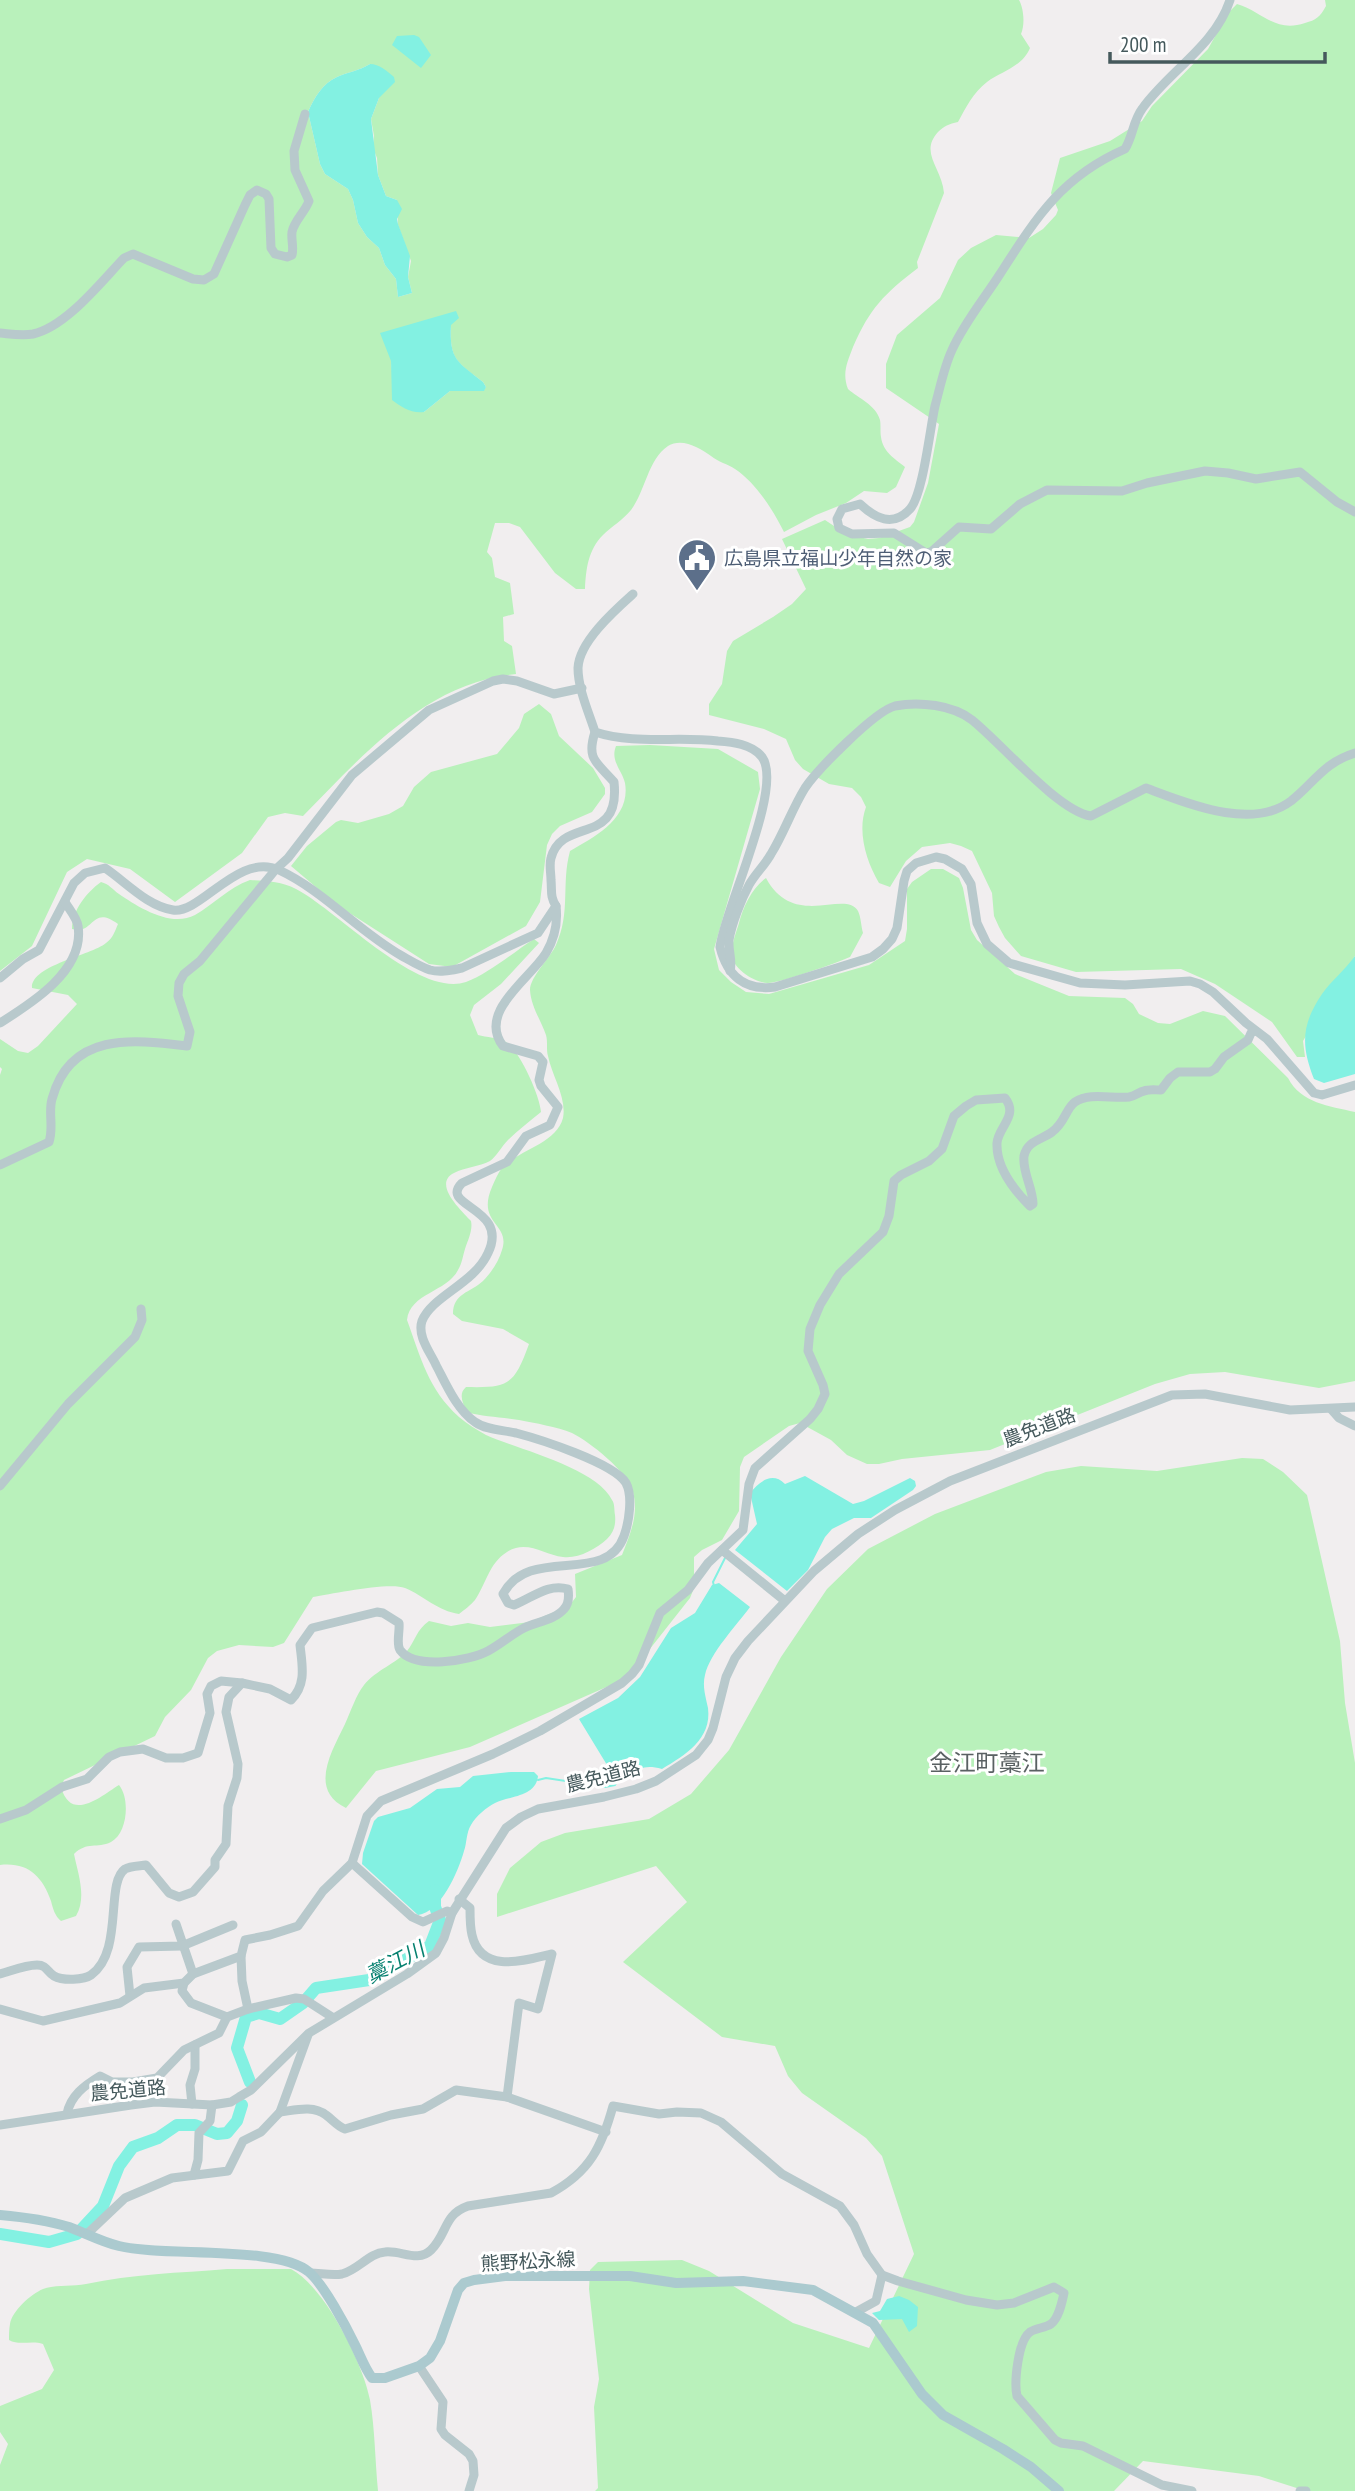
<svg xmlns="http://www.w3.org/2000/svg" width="1355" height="2491" viewBox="0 0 1355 2491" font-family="'PT Sans Narrow','Noto Sans JP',sans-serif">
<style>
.green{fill:#b9f1bb;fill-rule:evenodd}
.water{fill:#83f1e2}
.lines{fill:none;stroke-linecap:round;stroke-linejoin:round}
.stream{stroke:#83f1e2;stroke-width:2}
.river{stroke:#83f1e2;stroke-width:12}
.minor{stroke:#b8c9cc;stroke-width:9}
.major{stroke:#abcacf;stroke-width:10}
.labels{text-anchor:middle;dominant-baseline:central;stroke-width:6;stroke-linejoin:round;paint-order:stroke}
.service-label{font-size:19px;fill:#4e5e75;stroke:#fff;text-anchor:start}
.street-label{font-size:19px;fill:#45595c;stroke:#fff}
.water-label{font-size:21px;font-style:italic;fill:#078170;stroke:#fff}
.quarter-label{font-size:23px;fill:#5a6163;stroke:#fff}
</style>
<rect width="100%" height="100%" fill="#f1eeef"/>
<g class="green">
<path d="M 0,0 L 1019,0 C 1024,9 1025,25 1021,34 L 1030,48 C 1022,67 1002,71 987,82 C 973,93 966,107 958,122 C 949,124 944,126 938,132 C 919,153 942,168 944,193 L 917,262 L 918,268 C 884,294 870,308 853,347 C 847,363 842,373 848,389 C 858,398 876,405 880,420 C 881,425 880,432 881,437 C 883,452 894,458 905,467 L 896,487 L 887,493 L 864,491 L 846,503 L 816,515 L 784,532 C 773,510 756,483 735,469 C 728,464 718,462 711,456 C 700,448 682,437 668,446 C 648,459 645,492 631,510 C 623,520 612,526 603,535 C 588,550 586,569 585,589 L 576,589 L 555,573 L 520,527 L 509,523 L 495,523 L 487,552 L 492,558 L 495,577 L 510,583 L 514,614 L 503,617 L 504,641 L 512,646 L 516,674 C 426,682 362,756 303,816 L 285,813 L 268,817 L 242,853 L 175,902 L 130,869 L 87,859 L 67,872 L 32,946 L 0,971 ZM 370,64 L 379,98 L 371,119 L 374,136 L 373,148 L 377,158 L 378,175 L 386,196 L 397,200 L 398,225 L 411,261 L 408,277 L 412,293 L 398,297 L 396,279 L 385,265 L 379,248 L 367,237 L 358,223 L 353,200 L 348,189 L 325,174 L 320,164 L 308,112 C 314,98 323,83 337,77 C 348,72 359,71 370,64 ZM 451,324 C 449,360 457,362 483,382 L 486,387 L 483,391 L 450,391 L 424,412 L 394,389 L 391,361 Z"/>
<path d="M 1325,0 L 1355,0 L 1355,956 L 1303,1041 L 1305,1057 L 1297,1057 L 1272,1022 L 1215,984 L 1181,969 L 1076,972 L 1021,956 L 1005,938 L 999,927 L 994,916 L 992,893 L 972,851 L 961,846 L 950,843 L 922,847 L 906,861 L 890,887 L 879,883 C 866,861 857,831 866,807 L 861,797 L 852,788 L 829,784 L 803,769 L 795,760 L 786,739 L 764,729 L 709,715 L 709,704 L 722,684 L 727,651 L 733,641 L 773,617 L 792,604 L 806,589 L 782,539 L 825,520 L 846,534 L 868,539 L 879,538 L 910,527 L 914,522 L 928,483 L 939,424 L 886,388 L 886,364 L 897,335 L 940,298 L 958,260 L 971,248 L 996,235 L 1029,238 L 1043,229 L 1056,215 L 1058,210 L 1051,193 L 1060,158 L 1110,141 L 1142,121 L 1152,106 L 1208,49 L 1228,13 L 1237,4 C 1263,12 1275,33 1305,23 C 1316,20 1320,17 1326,6 Z"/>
<polygon points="539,704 551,714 559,736 593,768 605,788 605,794 592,812 560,826 552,834 547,845 540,902 526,926 452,967 429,964 337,905 291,866 307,846 336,822 341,820 358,823 389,814 403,806 414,787 431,772 497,754 519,728 524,714"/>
<path d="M 650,745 L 718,749 L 758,772 L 760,789 L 714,949 L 719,970 L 731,982 L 746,992 L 769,994 L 869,965 L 905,941 L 907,929 L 907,889 L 912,882 L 931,869 L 943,869 L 959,878 L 963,888 L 971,930 L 977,940 L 1015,974 L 1069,996 L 1125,998 L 1133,1004 L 1139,1014 L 1158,1023 L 1170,1024 L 1203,1011 L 1225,1016 L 1288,1078 C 1301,1103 1329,1106 1355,1112 L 1355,1381 L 1319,1388 L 1225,1372 L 1190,1374 L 1155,1384 L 990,1450 L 902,1459 L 879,1464 L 867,1464 L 847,1455 L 831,1440 L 800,1423 L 789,1426 L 744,1457 L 740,1467 L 739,1511 L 722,1540 L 702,1550 L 694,1557 L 694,1588 L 690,1598 L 627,1678 L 470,1747 L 376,1771 L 346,1808 C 308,1790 332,1751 345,1724 C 351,1711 356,1695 364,1685 C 376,1670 397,1663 407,1651 C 415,1641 417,1629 429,1621 L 451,1626 L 468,1623 L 490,1627 L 530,1622 L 569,1606 L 576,1597 L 575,1574 L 622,1555 C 630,1534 639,1515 633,1492 C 628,1472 590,1442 572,1433 C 557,1427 535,1423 519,1420 C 501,1417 484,1417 466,1412 C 463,1402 458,1394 466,1387 C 509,1388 514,1385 529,1344 L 503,1329 L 462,1321 L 453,1314 C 453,1293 470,1293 483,1281 C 491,1273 499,1261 502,1250 C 511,1223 476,1224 492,1187 C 495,1180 498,1173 502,1168 C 518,1150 556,1144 563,1118 C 567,1098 552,1076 548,1056 C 546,1050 548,1042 546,1035 C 541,1020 531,1007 530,990 C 530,977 550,958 556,945 C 571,912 561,884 570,851 C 595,837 631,818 625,783 C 622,770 610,761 616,746 Z"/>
<path d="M 766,878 C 794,930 845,889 858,911 C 861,917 861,926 863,933 L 850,957 C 839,962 778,984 767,983 C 754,982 733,969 732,955 C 731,945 736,933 739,923 C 743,907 752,888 766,878 Z"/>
<path d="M 250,880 C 266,881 281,881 296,889 C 337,910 418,998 466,982 C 488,974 514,952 534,939 L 539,943 L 501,984 L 474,1005 L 470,1015 L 478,1035 C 486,1037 499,1038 506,1042 C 520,1051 540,1096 541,1112 C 530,1121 518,1130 508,1140 C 501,1147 497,1156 490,1161 C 479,1167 465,1167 454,1173 C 432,1184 462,1211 471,1221 C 473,1230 468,1240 465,1249 C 463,1255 462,1264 458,1270 C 447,1292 410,1293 407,1320 C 421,1358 428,1389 459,1417 C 467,1424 477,1430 486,1435 C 517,1449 597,1468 612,1500 C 615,1504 614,1510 615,1515 C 616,1525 614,1532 607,1539 C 596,1549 578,1559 563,1557 C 544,1555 527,1539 507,1552 C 489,1563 486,1584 475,1600 C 471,1605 464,1610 459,1614 C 438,1611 424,1596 405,1588 C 388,1582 333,1594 313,1597 L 284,1643 L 273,1647 L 239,1645 L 217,1651 L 208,1658 L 191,1690 L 165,1717 L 155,1736 L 64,1780 L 61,1787 C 71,1823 101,1796 119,1785 C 130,1798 128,1833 111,1842 C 97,1849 87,1841 74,1854 C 78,1874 87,1897 76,1916 L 61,1921 C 55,1916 53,1909 51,1901 C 42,1876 28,1862 0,1865 L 0,1075 L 2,1069 L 0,1067 L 0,1039 L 18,1051 L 28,1053 L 38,1046 L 77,1004 L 68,995 L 32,988 C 31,965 90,956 106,943 C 113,938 115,931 118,924 C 91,904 95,935 72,929 C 72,910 87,892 101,882 C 109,884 112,889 119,894 C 138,907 171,928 195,915 C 214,904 228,888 250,880 Z"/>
<polygon points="1242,1458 1263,1459 1283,1472 1307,1495 1340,1641 1345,1703 1355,1763 1355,2491 1306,2491 1259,2476 1143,2461 1114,2491 595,2491 598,2488 594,2407 599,2379 589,2289 590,2270 598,2262 682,2260 709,2271 793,2323 869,2348 914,2254 882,2156 866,2138 802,2093 788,2076 775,2046 722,2037 623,1962 687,1902 656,1866 497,1917 497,1894 510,1868 541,1842 565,1833 649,1819 691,1794 729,1750 781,1657 827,1589 868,1549 935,1514 1046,1472 1081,1466 1157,1471"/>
<path d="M 227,2269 L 291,2269 C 325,2287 363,2363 370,2400 C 375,2429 375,2461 378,2491 L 0,2491 L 0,2465 L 8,2444 L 0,2432 L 0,2406 L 42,2389 L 54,2370 L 43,2344 C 32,2340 19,2346 9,2340 C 9,2335 9,2329 10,2324 C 12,2311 31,2294 43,2289 C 57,2284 72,2287 86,2284 C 132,2274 179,2273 227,2269 Z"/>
</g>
<g class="water">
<polygon points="414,35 419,37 431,55 421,68 392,45 397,36"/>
<path d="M 370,64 C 379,64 387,71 394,77 L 395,82 L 379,98 L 371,119 L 378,175 L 386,196 L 397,200 L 402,209 L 397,219 L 398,224 L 410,256 L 408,277 L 412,293 L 398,297 L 396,279 L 385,265 L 379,248 L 367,237 L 358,223 L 353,200 L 348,189 L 325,174 L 320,164 L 308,112 C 314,98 323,83 337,77 C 348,72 359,71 370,64 Z"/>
<path d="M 456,311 L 459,318 L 451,325 C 449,360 458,362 483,382 L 486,387 L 484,391 L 450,391 L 424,412 C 412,414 401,407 392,400 L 391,361 L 380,333 Z"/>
<path d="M 1355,956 L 1355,1074 L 1324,1083 L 1314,1079 C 1301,1046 1301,1025 1322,994 C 1331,981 1345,970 1355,956 Z"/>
<path d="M 805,1476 L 853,1504 L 864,1501 L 910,1478 L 915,1481 L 916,1486 L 913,1490 L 871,1518 L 854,1518 L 832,1529 L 825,1537 L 808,1570 L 787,1591 L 735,1550 L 757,1524 L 750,1493 C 759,1482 772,1471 785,1484 Z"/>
<path d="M 719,1583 L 750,1607 C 736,1626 710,1653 705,1675 C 702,1686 706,1698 708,1708 C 712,1739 685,1755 662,1769 C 646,1765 641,1767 629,1777 L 607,1765 L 579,1719 L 618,1698 L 640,1677 L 671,1628 L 695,1613 L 712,1585 Z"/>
<path d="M 511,1772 L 534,1772 L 538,1776 C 536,1797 509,1796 495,1803 C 487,1807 475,1817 471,1825 C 466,1833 467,1843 464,1851 C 458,1872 441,1912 418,1915 L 362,1864 L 363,1853 L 374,1821 L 378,1817 L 410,1808 L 437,1789 L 460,1787 L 473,1776 Z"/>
<polygon points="899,2296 909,2300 918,2307 917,2326 909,2332 902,2319 879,2320 872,2313 880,2311 887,2299"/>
</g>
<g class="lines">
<g class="stream">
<polyline points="714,1586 713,1582 725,1558"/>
<polyline points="538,1780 546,1778 605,1787 615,1785 622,1772"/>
</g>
<g class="river">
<polyline points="250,2082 237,2048 246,2017 259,2013 280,2019 303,2003 316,1988 369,1980 430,1946 440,1920 435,1907 435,1890"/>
<polyline points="0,2234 49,2242 77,2234 103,2206 119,2166 133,2147 158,2138 177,2125 195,2125 217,2134 227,2133 237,2121 242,2105"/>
</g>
<g class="minor">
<path d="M 1230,0 C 1215,46 1169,71 1142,109 C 1133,121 1133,136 1125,149 C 1061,177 1036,218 1000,274 C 984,299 964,323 952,350 C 944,367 940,388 935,406 C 930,428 923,495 910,509 C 893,528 875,518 860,504 L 842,509 L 837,519 L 839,528 L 852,534 L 894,533 L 926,553 L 931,552 L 959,527 L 991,529 L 1020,504 L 1047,490 L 1122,491 L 1147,483 L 1205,471 L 1228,473 L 1256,479 L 1300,472 L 1337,502 L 1355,512"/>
<path d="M 0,333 C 11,334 22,336 33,334 C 66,327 101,282 124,258 L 133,254 L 193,279 L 204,280 L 214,274 L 245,205 L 250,195 L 257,190 L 266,194 L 269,199 L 271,248 L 275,254 L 287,257 L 292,255 C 294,247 291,240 292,232 C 294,221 305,212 309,201 L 295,170 L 294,151 L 305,114"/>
<path d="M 633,594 C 614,611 579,642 578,668 C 578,689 589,713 595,732 C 635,745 677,736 718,741 C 732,742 752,744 762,757 C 784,787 725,908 720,947 C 727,976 745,991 775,987 L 872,957 L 883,949 L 892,939 L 897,928 L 904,881 L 907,871 L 916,863 L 936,857 L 945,859 L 962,869 L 971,884 L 977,923 L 987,944 L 1009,963 L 1080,983 L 1125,985 L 1190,981 L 1200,984 L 1213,992 L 1246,1023 L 1267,1039 L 1314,1093 L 1322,1095 L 1355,1085"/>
<path d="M 730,971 C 733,962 728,950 729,940 C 732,923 741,900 749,885 C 755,874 765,865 771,854 C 784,833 792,809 805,788 C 817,770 875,711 895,706 C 919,701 953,705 972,720 C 1001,743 1058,811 1091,816 L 1146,788 C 1187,803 1251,831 1291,801 C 1315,782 1323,763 1355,753"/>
<path d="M 0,978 L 23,959 L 39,950 L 74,883 L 85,873 L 105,868 C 126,882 147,906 173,910 C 201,914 238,852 279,870 C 324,891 358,931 402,956 C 411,961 421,967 430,970 C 441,973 452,970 462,968 L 538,933 L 556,906 C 550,897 552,891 551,880 C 551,873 549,865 551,858 C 562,816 621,847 614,782 C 597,762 586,760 595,732"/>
<path d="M 0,1023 C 32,1003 85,970 78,926 C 77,918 69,909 65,902"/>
<path d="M 0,1165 L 49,1142 C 54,1127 48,1113 52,1099 C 70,1032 132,1039 187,1046 L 190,1032 L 178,996 L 179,983 L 184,974 L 200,961 L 276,869 L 288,858 L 352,775 L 429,710 L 493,681 L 503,679 L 517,681 L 554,694 L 582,688"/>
<polyline points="1331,1409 1339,1418 1355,1426"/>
<polyline points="0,1486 68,1404 135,1337 142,1320 141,1309"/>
<polyline points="722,1550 785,1601"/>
<path d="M 0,1819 L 26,1810 L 62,1787 L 87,1779 L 109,1757 L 120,1752 L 143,1749 L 166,1758 L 183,1758 L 198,1753 L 210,1713 L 207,1694 L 211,1686 L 221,1681 L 242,1683 L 270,1689 L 291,1700 C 307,1684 302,1665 300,1645 L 312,1628 L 377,1612 L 383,1613 L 399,1623 C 400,1631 396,1644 400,1650 C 415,1670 469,1661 488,1651 C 501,1644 512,1634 524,1628 C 536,1622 555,1620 564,1609 C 569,1604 569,1596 568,1589 C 548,1583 532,1598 514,1605 L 508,1603 L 503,1594 C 530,1544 606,1587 624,1536 C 629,1522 633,1496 626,1483 C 614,1463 539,1439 516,1433 C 503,1430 486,1430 475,1422 C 457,1410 446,1384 436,1365 C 430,1352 417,1336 422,1321 C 432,1296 474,1284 488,1253 C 510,1207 438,1207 462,1183 L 507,1162 L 526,1136 L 550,1125 L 558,1107 L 541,1086 L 539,1080 L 543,1062 L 538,1056 L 503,1046 C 477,1012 530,979 546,953 C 555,938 558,923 556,906"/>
<polyline points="352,1863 412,1917 423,1922 447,1911 452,1913"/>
<path d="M 459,1899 L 470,1908 C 470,1916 470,1927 472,1935 C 481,1975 526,1960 552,1954 L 538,2009 L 519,2003 L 507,2097"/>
<polyline points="176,1924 193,1974"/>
<polyline points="241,1956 242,1981 248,2009"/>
<path d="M 0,1974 C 11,1971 25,1965 37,1965 C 47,1965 47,1972 54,1976 C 63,1981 84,1980 91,1975 C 124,1952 105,1883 125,1869 C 130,1866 140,1866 146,1865 L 169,1893 L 179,1897 L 193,1892 L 215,1867 L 215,1860 L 226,1844 L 228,1806 L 237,1778 L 238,1764 L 226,1712 L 229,1697 L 242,1683"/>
<polyline points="184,1983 182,1991 191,2003 227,2017"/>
<polyline points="130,1996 127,1967 139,1947 182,1946 233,1925"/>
<path d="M 0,2009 L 43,2021 L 120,2003 L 144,1988 L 184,1983 L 193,1974 L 241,1956 L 245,1940 L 270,1935 L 298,1926 L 323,1891 L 352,1863 L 367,1816 L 381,1801 L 493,1754 L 540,1731 L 622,1683 L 632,1674 L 639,1665 L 660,1613 L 688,1590 L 708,1563 L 743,1530 L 749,1484 L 755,1468 L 810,1419 L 818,1409 L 825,1394 L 823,1385 L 808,1351 L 810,1329 L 820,1305 L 839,1274 L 883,1232 L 889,1216 L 894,1181 L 901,1175 L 929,1161 L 942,1149 L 954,1116 L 966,1106 L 976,1100 L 1005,1098 C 1019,1116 998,1127 997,1143 C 996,1167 1014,1190 1030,1206 L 1033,1204 C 1033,1188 1022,1172 1024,1156 C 1027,1141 1041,1140 1052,1132 C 1065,1123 1066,1108 1075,1102 C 1090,1092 1112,1099 1129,1097 C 1135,1096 1139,1092 1144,1091 C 1149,1089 1155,1090 1161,1090 L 1170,1078 L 1178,1072 L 1210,1072 L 1215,1069 L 1224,1057 L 1248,1040 L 1251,1033 L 1255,1031"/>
<polyline points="192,2104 190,2085 195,2069 195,2045"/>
<path d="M 280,2112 C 296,2110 313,2105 326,2115 C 333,2120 337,2126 345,2129 L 391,2115 L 423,2109 L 456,2090 L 507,2097 L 606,2132"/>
<path d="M 67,2114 C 70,2096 85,2085 100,2076 L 112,2082 L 133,2082 L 157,2078 L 184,2050 L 219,2033 L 227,2017 L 248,2009 L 296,1998 L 304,1999 L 332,2017"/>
<polyline points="0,2125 131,2105 155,2102 212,2105 231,2102 239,2097 251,2090 309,2033 407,1974 436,1953 444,1938 452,1913 506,1828 521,1817 538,1809 604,1797 636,1789 656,1781 696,1755 708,1740 713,1728 726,1677 735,1658 748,1641 814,1571 858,1534 895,1510 950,1481 1172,1395 1205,1394 1290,1410 1355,1407"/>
<polyline points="194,2175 198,2160 199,2133 210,2121 212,2105"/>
<polyline points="87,2234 125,2198 172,2178 228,2171 243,2141 261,2132 280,2112 308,2035"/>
<path d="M 310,2273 C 320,2273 332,2276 342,2274 C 358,2270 369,2253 385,2252 C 401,2250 418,2263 431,2250 C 448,2233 443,2215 468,2206 L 551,2193 C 590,2172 602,2146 613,2106 L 659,2114 L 677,2112 L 701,2113 L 721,2122 L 782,2174 L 840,2206 L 854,2225 L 867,2254 L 882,2275 L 898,2281 L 966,2300 L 997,2305 L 1014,2303 L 1054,2287 L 1064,2293 C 1062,2302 1059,2318 1051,2324 C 1045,2328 1036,2328 1030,2332 C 1018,2341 1014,2382 1017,2396 L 1055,2440 L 1061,2443 L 1083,2446 L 1162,2485 L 1192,2491"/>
<polyline points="856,2312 876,2301 882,2275"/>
<polyline points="419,2366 443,2402 441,2429 445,2435 469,2454 473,2461 474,2475 469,2491"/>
<polyline points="1300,2491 1306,2491"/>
</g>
<path class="major" d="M 0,2215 C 23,2217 46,2220 69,2227 C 85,2233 102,2242 119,2246 C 163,2257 277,2245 309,2272 C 324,2285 346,2326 355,2345 C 361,2357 364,2367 372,2378 L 385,2378 L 419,2366 L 430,2358 L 440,2341 L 458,2290 L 464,2283 L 474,2280 L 505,2276 L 630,2276 L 676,2283 L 743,2281 L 813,2290 L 873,2323 L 922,2394 L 943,2415 L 1003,2449 L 1031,2467 L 1059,2491"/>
</g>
<defs>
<symbol id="civic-pin" viewBox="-11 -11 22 30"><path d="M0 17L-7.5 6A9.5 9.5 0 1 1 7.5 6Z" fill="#5c6f8a" stroke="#fff"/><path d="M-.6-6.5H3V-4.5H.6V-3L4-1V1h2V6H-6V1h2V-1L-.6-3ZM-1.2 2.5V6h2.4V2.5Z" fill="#fff"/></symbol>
</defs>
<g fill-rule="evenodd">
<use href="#civic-pin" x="675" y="536" width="44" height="60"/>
</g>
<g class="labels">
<g class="service-label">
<text x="724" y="558">広島県立福山少年自然の家</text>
</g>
<g class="street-label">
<text transform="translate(1039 1427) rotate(-21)">農免道路</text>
<text transform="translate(603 1776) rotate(-14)">農免道路</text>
<text transform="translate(128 2090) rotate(-5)">農免道路</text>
<text transform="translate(528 2261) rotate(-3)">熊野松永線</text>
</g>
<g class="water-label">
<text transform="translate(395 1962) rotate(-28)">藁江川</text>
</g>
<g class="quarter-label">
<text x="987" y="1762">金江町藁江</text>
</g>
</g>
<path d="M1110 52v10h215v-10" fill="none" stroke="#45595c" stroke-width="3.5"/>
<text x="1120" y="52" font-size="21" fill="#45595c" stroke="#ffffff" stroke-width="5" paint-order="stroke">200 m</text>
</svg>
